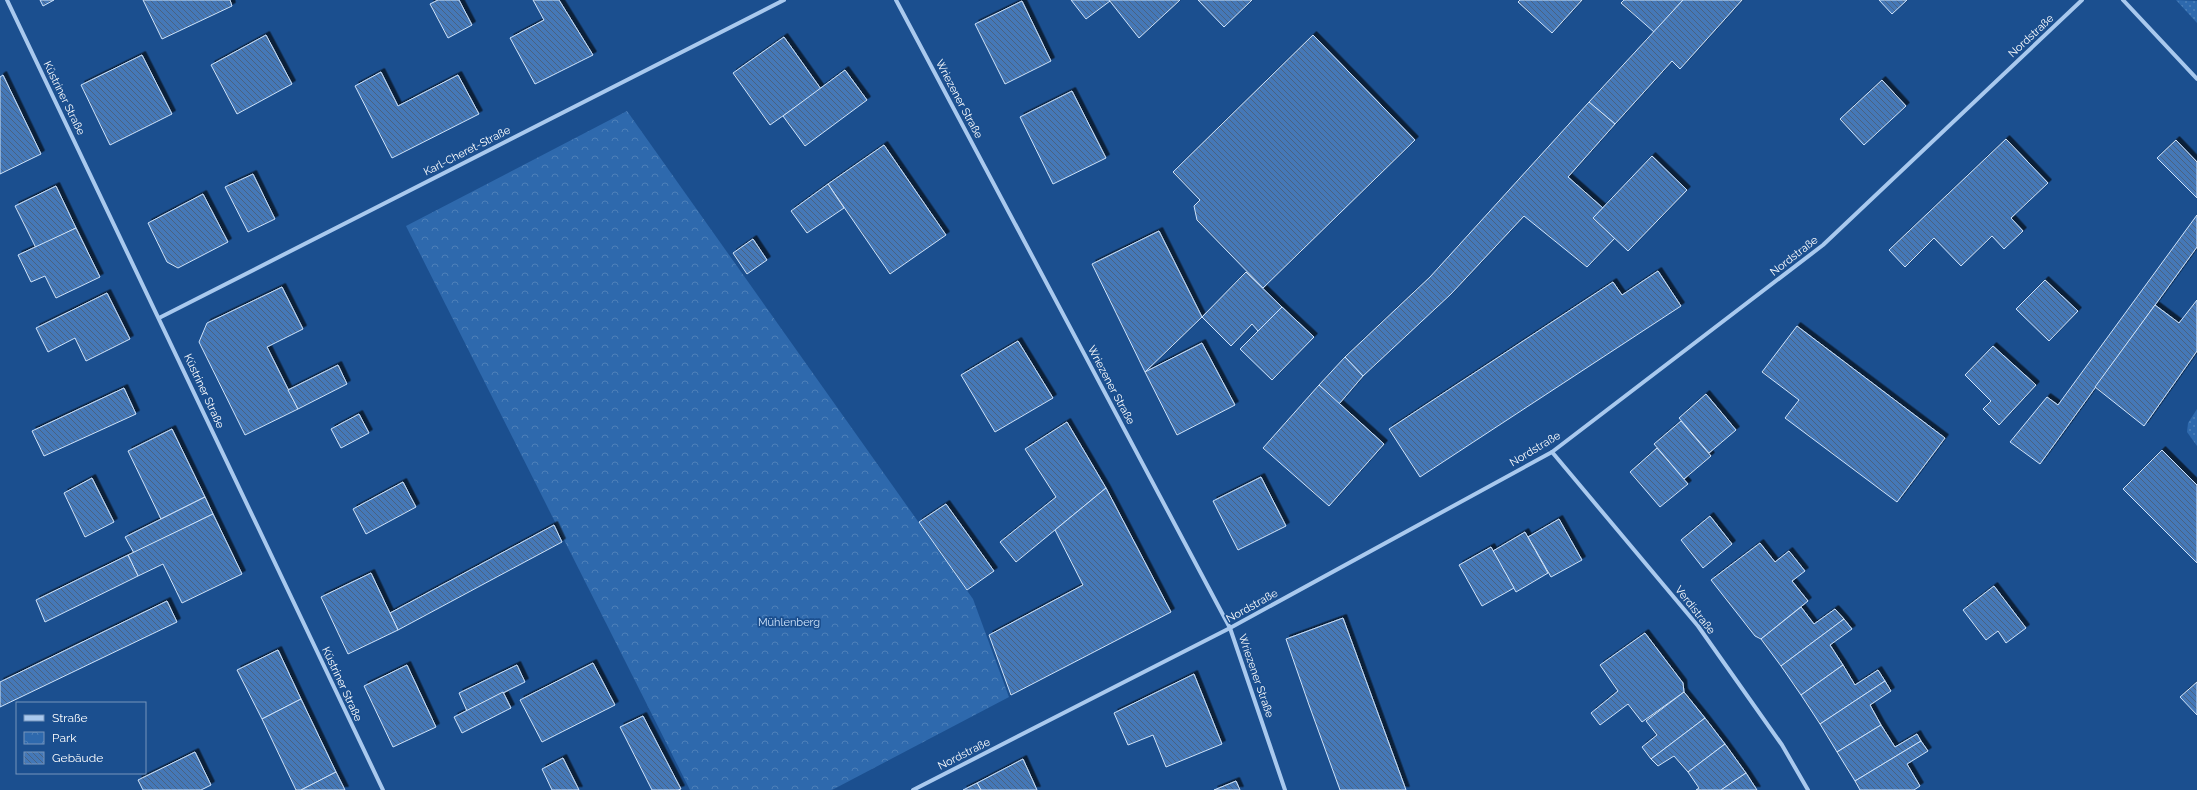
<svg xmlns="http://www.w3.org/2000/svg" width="2197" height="790" viewBox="0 0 2197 790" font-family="Raleway,sans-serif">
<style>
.grass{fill:url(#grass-dots)}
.park{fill:url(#park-crowns)}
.building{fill:url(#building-back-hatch);stroke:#cfe3fa;filter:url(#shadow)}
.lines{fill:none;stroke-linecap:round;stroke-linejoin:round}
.minor{stroke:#a9c9ee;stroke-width:4}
.labels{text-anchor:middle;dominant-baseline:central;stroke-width:3.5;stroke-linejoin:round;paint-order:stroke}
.street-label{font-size:11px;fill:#fff;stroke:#1b4f8f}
.park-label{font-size:11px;fill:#cfe3fa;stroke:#1b4f8f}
</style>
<defs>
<pattern id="grass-dots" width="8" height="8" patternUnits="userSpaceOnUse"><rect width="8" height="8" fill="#2e69ad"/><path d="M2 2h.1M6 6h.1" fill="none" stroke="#4d80b9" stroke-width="1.8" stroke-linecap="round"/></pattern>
<pattern id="park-crowns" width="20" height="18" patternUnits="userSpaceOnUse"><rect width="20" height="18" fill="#2e69ad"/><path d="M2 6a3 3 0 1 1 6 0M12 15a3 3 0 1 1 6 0" fill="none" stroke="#4d80b9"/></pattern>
<pattern id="building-back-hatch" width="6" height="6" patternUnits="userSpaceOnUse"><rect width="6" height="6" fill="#4478b7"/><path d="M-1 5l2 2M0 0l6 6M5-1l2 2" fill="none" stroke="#486282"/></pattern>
<filter id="shadow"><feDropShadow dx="3.5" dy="-3.5" stdDeviation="0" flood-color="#0009"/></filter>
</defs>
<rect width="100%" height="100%" fill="#1b4f8f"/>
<g class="grass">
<polygon points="2176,0 2197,1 2197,23"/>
<polygon points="2197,409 2197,446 2187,432 2188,423"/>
</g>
<polygon class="park" points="627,111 973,599 1009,697 832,790 690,790 406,226"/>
<g class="building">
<polygon points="40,0 54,0 43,6"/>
<polygon points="143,0 230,0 232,6 162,39"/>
<polygon points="438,0 459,0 472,25 448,38 430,4"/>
<polygon points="533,0 559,0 593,55 535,84 510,38 544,20"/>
<polygon points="1071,0 1109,0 1110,1 1086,19"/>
<polygon points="1109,0 1180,0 1139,38"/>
<polygon points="1198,0 1252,0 1224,27"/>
<polygon points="1520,0 1582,0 1552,33 1518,2"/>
<polygon points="1624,0 1683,0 1654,32 1621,3"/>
<polygon points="1683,0 1742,0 1680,69 1672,61 1615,124 1589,102"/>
<polygon points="1879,0 1907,0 1892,14"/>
<polygon points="1022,1 1051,61 1005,84 975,24"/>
<polygon points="266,35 292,84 237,114 211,65"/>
<polygon points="1313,35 1415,140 1263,288 1197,220 1194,206 1200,200 1173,172"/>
<polygon points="784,37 821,89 770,125 733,73"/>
<polygon points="142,55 172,114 110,145 81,85"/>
<polygon points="845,70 867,100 805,146 783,116"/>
<polygon points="381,72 398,106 458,75 479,114 392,158 355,86"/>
<polygon points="3,75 41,154 0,174 0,77"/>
<polygon points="1882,80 1906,106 1864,145 1840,119"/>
<polygon points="1072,91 1106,158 1053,184 1020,117"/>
<polygon points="1589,102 1615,124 1568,177 1603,208 1593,218 1615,238 1587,267 1524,216 1451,294 1363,376 1345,357 1430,277"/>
<polygon points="2006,139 2048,183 2011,218 2023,231 2004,249 1992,236 1961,266 1934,238 1905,267 1889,250"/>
<polygon points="2176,140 2197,162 2197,198 2157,158"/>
<polygon points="884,145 946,235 890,274 828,184"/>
<polygon points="1652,156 1687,190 1628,251 1593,218"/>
<polygon points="253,174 275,219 248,232 225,187"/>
<polygon points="828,184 844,208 807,233 791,211"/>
<polygon points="56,186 76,228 36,248 15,206"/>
<polygon points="203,194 228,242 178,268 167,262 148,223"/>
<polygon points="2197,215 2197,247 2040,464 2010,442 2047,397 2058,405"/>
<polygon points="76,228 100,277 56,298 45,276 31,282 18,255"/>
<polygon points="1159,231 1202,317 1145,372 1092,264"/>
<polygon points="753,239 767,260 747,274 733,253"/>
<polygon points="1658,271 1681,306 1420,477 1389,429 1613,282 1622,295"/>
<polygon points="1246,272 1282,307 1258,331 1252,324 1231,346 1202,317"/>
<polygon points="2045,280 2078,311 2049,341 2016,309"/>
<polygon points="282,287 303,329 267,347 298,409 245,435 199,342 207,323"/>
<polygon points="107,293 130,339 86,361 75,338 48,352 36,328"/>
<polygon points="2197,300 2197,351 2144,426 2095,387 2155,305 2179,323"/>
<polygon points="1282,307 1314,337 1272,380 1240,349"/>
<polygon points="1797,326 1945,438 1897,502 1785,418 1799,400 1762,372"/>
<polygon points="1018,341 1053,398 995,432 961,375"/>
<polygon points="1202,343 1235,405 1177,435 1145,372"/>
<polygon points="1993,346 2036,385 1999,425 1983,409 1991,401 1965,375"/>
<polygon points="1345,357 1363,376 1339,404 1319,385"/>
<polygon points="338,365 347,384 298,409 288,390"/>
<polygon points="1319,385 1384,444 1329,506 1263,448"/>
<polygon points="124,388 136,414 44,456 32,431"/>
<polygon points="1706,394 1736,430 1709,453 1679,418"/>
<polygon points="359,414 369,433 341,448 331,429"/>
<polygon points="1681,421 1711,456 1684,479 1654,444"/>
<polygon points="1067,422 1106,488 1016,562 1000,542 1056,497 1025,449"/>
<polygon points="172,429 205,497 161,519 128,451"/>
<polygon points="1657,448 1688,484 1660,507 1630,472"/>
<polygon points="2162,450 2197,485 2197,563 2123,489"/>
<polygon points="1261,477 1286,526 1238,550 1213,501"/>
<polygon points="92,478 114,522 85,537 64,493"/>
<polygon points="403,482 416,507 366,534 353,509"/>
<polygon points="1106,488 1171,612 1011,695 989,635 1083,585 1055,530"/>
<polygon points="205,497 213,514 134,553 125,537"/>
<polygon points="946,504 994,571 967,590 919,522"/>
<polygon points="213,514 242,574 182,603 163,564 138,576 128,555"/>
<polygon points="1710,516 1732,544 1703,568 1681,540"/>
<polygon points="1559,519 1582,560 1551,577 1528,537"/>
<polygon points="554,525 562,542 398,630 390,613"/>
<polygon points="1525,532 1548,573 1516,592 1493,551"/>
<polygon points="1760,543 1775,562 1789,551 1805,571 1792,581 1808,601 1761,639 1755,636 1711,580"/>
<polygon points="1491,547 1514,588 1482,606 1459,565"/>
<polygon points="128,555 138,576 45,622 36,600"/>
<polygon points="371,573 398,630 348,654 321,597"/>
<polygon points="1994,586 2026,628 2006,643 1998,631 1986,640 1963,610"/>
<polygon points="167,601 177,622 0,707 0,682"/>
<polygon points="1801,607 1814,624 1835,609 1844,619 1781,666 1761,639"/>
<polygon points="1343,618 1406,790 1340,790 1309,705 1286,639"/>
<polygon points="1844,619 1852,629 1830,645 1843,665 1801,695 1781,666"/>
<polygon points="1645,633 1683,683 1684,692 1642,722 1628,704 1600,725 1591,713 1618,691 1600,665"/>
<polygon points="278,650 301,699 262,719 237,670"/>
<polygon points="593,663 615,705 542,742 520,700"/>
<polygon points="407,665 436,727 393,747 364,686"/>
<polygon points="517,665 525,682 467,711 459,693"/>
<polygon points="1843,665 1855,685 1878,670 1885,681 1820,724 1801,695"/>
<polygon points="1194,674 1222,744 1166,767 1153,735 1128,745 1114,713"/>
<polygon points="1885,681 1891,691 1870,705 1881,725 1837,752 1820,724"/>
<polygon points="2197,682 2197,715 2180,697"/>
<polygon points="503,692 511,708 462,733 454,717"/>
<polygon points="1684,692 1705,718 1651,759 1642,747 1657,735 1646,721"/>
<polygon points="301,699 336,772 301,790 296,790 262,719"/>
<polygon points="643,716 681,789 678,790 652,790 620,727"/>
<polygon points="1705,718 1725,744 1688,772 1674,756 1658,766 1651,759"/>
<polygon points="1881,725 1895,747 1917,734 1921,741 1855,781 1837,752"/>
<polygon points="1921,741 1928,751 1907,764 1920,786 1914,790 1860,790 1855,781"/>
<polygon points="1725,744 1746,773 1721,790 1696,790 1699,788 1688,772"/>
<polygon points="195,752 211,785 201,790 143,790 138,780"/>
<polygon points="563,758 579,790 552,790 542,769"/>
<polygon points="1023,759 1037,790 981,790 977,783"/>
<polygon points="336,772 345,790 301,790"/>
<polygon points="1746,773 1757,790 1721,790"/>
<polygon points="1236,781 1240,790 1214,790"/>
<polygon points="977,783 981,790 963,790"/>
</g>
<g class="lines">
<g class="minor">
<polyline points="7,0 383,790"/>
<polyline points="896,0 1230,628 1285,790"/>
<polyline points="2123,0 2197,79"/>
<polyline points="159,318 784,0"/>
<polyline points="1552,452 1698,626 1782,745 1808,790"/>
<polyline points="913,790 1230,628 1552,452 1823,245 2082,0"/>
</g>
</g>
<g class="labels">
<g class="street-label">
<text transform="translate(2031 36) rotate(-43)">Nordstraße</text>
<text transform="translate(64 98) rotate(64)">Küstriner Straße</text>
<text transform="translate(959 99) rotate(62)">Wriezener Straße</text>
<text transform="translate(467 151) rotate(-27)">Karl-Cheret-Straße</text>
<text transform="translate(1794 256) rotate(-38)">Nordstraße</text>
<text transform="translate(1111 385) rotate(62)">Wriezener Straße</text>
<text transform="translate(204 391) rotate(65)">Küstriner Straße</text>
<text transform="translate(1535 449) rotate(-31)">Nordstraße</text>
<text transform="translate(1252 606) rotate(-29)">Nordstraße</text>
<text transform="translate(1695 610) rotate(52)">Verdistraße</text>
<text transform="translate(1256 676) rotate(71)">Wriezener Straße</text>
<text transform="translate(342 684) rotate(65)">Küstriner Straße</text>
<text transform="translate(964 754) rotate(-27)">Nordstraße</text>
</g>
<g class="park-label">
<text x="789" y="622">Mühlenberg</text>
</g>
</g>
<rect x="16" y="702" width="130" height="72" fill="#1b4f8f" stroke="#7695bc"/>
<rect x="24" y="715" width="20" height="6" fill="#a9c9ee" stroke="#7695bc"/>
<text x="52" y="722" font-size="12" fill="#ffffff">Straße</text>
<rect x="24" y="732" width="20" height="12" fill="url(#park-crowns)" stroke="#7695bc"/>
<text x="52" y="742" font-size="12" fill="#ffffff">Park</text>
<rect x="24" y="752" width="20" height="12" fill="url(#building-back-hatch)" stroke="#7695bc"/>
<text x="52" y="762" font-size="12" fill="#ffffff">Gebäude</text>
</svg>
